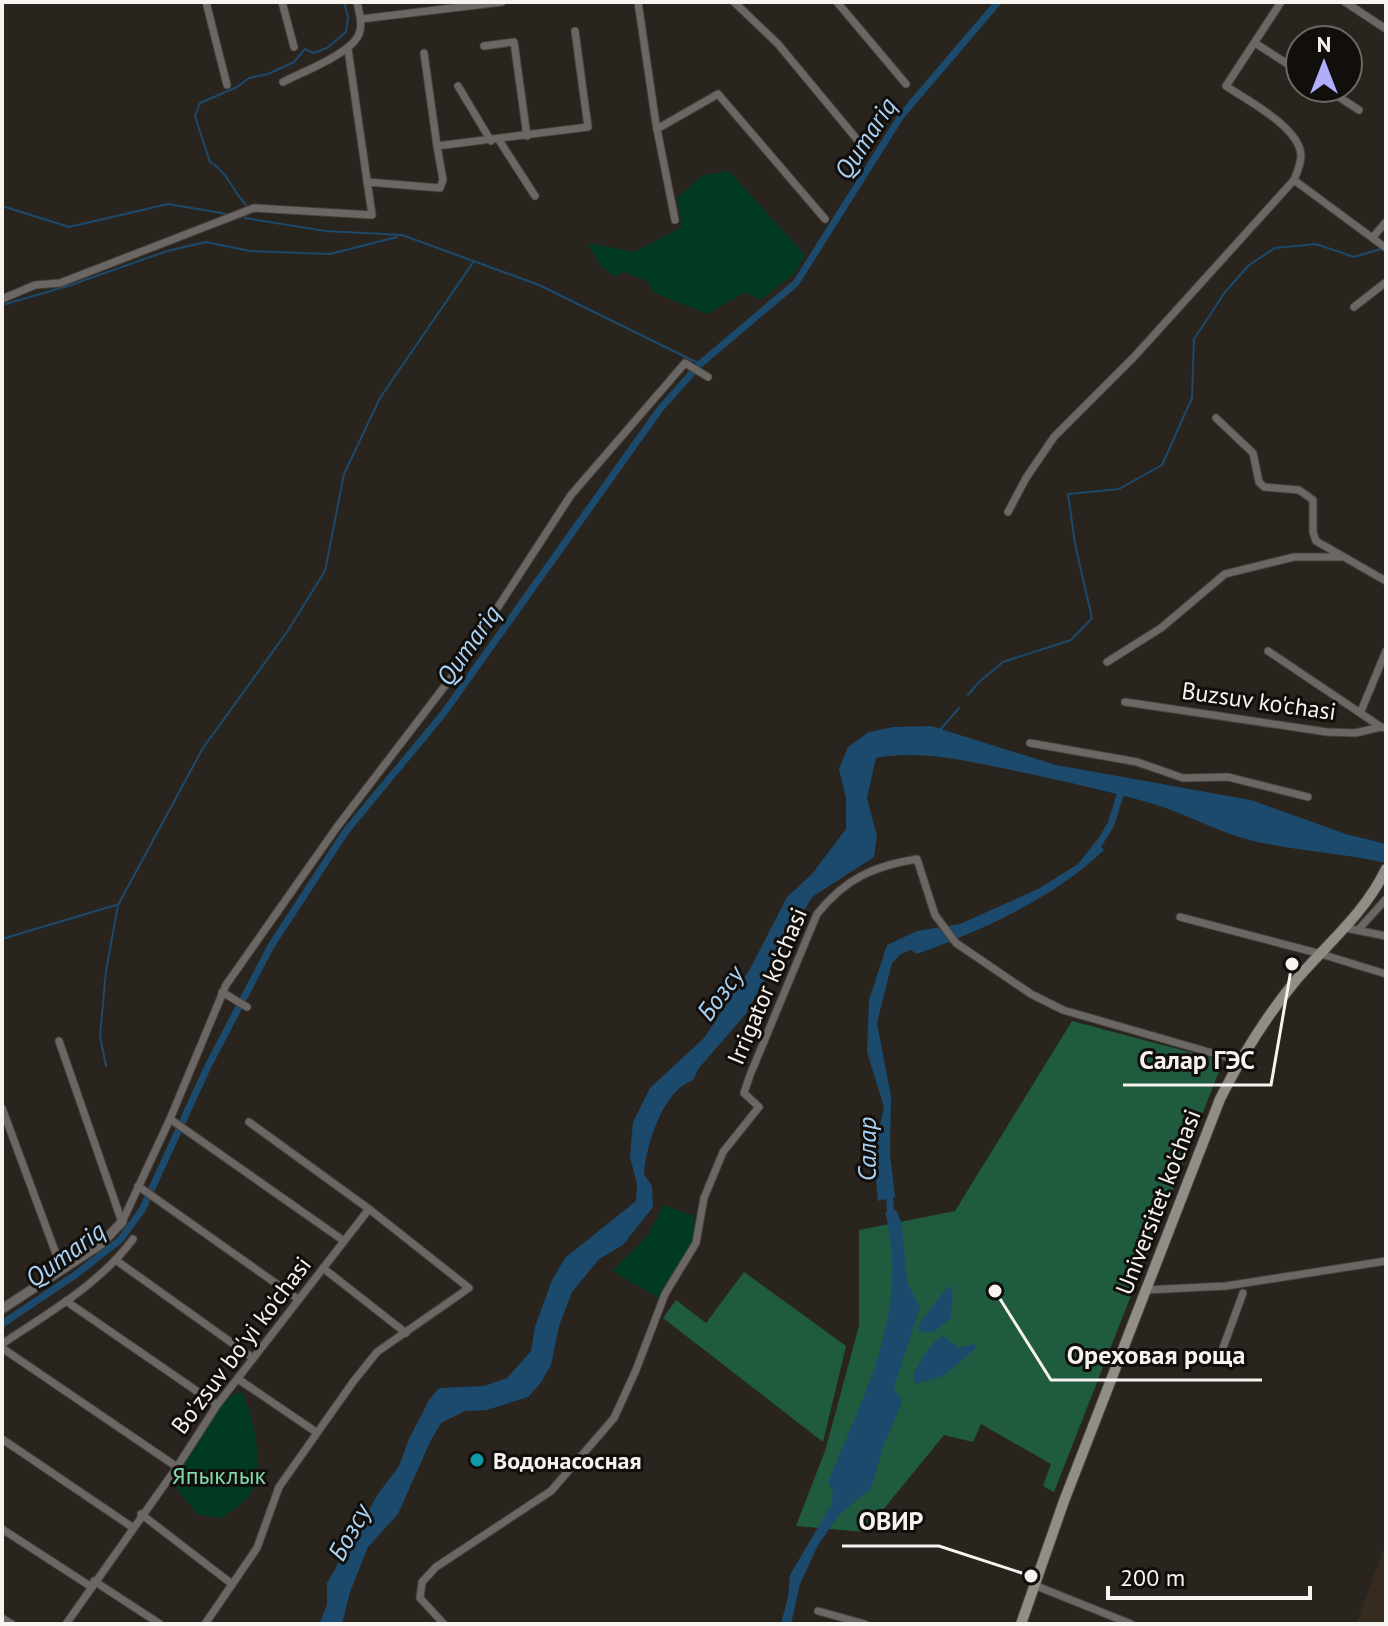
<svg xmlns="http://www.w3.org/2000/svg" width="1388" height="1626" viewBox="0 0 1388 1626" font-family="'PT Sans',sans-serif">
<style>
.built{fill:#362b20}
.green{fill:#013a23}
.forest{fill:#1f5b3e}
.water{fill:#1b4a6d}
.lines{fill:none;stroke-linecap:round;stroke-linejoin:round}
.stream{stroke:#1b4a6d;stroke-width:2}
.canal{stroke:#1b4a6d;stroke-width:7}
.minor-casing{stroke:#47413b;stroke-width:9}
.tertiary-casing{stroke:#47413b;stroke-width:11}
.secondary-casing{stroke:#47413b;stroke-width:12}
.minor{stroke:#6b6764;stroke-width:7}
.tertiary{stroke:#6b6764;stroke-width:9}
.secondary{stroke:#938d88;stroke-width:10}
.culture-dot{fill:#0f9aa8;stroke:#110e0b;stroke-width:3}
.labels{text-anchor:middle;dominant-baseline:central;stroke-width:6;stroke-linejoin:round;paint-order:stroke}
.street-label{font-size:24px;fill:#f7f3ef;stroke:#110e0b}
.poi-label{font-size:24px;font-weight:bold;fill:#f7f3ef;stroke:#110e0b;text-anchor:start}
.park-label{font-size:24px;fill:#81d8aa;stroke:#110e0b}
.water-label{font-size:26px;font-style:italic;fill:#aad2f5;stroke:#110e0b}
.leader{fill:none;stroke:#f7f3ef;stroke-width:3}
.callout-dot{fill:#f7f3ef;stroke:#110e0b;stroke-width:3}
.callout-label{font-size:26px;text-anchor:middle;font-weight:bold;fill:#f7f3ef;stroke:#110e0b;stroke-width:6;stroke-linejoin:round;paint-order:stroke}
</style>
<rect width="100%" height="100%" fill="#2a241e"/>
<polygon class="built" points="1386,1542 1386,1624 1356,1624"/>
<g class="green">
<polygon points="729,171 805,255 795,273 760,300 745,292 707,314 653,292 649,282 624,272 615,277 600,265 588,243 635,252 682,227 677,198 703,175"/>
<polygon points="664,1205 694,1216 694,1243 659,1298 612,1271 648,1235"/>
<path d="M 241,1391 C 254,1416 266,1469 250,1494 C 245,1503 230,1512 221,1518 L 198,1515 L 172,1483 L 223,1401 Z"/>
</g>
<g class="forest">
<polygon points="1072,1021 1223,1061 1054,1492 1043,1486 1051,1464 981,1424 973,1442 944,1435 865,1532 796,1526 825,1451 859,1326 859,1230 955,1211"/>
<polygon points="744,1272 846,1346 823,1442 663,1318 676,1300 706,1323"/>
</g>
<g class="water">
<path d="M 931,726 L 1056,765 L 1251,800 L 1346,834 L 1386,844 L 1386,863 C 1336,851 1278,851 1230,834 C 1205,825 1182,813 1157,805 C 1106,790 1054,779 1002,768 C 961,760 918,750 876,758 L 867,798 L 877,836 L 874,857 L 812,897 L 745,1015 L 699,1068 L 693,1080 C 663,1090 646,1145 644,1174 L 652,1186 L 653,1207 L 623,1245 L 599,1259 L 572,1292 L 559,1326 L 551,1365 L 540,1384 L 528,1397 L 487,1410 L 465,1411 L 441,1423 L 431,1440 L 398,1514 L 368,1547 L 350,1592 L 342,1624 L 319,1624 L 327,1605 L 327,1583 L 378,1494 L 399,1466 L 409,1439 L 429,1400 L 439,1388 L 484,1386 L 507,1378 L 531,1351 L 535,1327 L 552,1280 L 565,1258 L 636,1201 L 637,1184 L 630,1157 L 633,1122 L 650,1088 L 704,1038 L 750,969 L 787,897 L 812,874 L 846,829 L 846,798 L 839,769 L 848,747 L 869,732 L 893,727 Z"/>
<path d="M 1096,841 L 1104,850 C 1054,898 981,931 917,954 L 911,950 L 901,954 L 892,963 L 877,1023 L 891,1097 L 890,1154 L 895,1197 L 878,1201 L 875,1170 L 877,1138 L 884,1107 L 867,1052 L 869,1000 L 887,945 L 917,931 L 960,924 L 1038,889 L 1078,864 Z"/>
<path d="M 896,1210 L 902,1224 L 907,1282 L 920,1307 L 894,1387 L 902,1402 L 883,1448 L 871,1488 L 839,1515 L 818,1545 L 800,1584 L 791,1624 L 781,1624 L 788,1597 L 790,1575 L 831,1505 L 833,1492 L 828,1482 C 865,1392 910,1312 885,1212 Z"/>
<polygon points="949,1285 953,1293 951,1318 934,1332 921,1332 918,1329 919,1324"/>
<path d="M 943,1336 L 959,1348 L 974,1344 L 976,1348 L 943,1376 L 915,1384 L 913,1374 C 921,1361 929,1342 943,1336 Z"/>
</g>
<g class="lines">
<g class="stream">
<polyline points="2,206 69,227 168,204 227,214"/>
<path d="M 247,206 C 233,192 228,172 210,162 L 195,116 L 200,103 L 237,87 L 249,78 L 268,74 L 294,62 L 305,49 L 314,53 L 327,48 L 346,32 L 348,17 L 344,2"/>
<polyline points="245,218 325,231 402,235 539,285 700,364"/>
<polyline points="2,305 68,286 167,251 206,242 250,251 330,254 397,237"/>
<polyline points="968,695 978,683 1003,662 1071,640 1092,618 1075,544 1068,494 1119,489 1162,465 1192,398 1194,339 1225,292 1249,265 1275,248 1316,244 1354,257 1381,249"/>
<polyline points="939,731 959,708"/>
<polyline points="2,939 116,905"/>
<polyline points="106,1066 100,1036 106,971 118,905 203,748 287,632 325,571 344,474 380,398 474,261"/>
</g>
<g class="canal">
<polyline points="1094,852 1111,824 1122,789"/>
<polyline points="889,1190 891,1217"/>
<polyline points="2,1324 75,1275 120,1240 142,1210 209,1064 271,946 346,831 443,714 660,409 700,364 796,283 901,116 998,2"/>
</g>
<defs>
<g id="minor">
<polyline points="206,2 227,85"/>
<polyline points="282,2 294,47"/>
<polyline points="638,2 656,124 675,220"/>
<polyline points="734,2 778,44 865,149"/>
<polyline points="837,2 906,84"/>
<polyline points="1345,2 1386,29"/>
<polyline points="361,19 502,2"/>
<polyline points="1255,43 1300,72"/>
<polyline points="484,46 514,42 527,136"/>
<polyline points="424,53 437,146"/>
<path d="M 283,82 C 302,72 351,54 359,34 C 363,24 359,12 357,2"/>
<polyline points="458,86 491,141"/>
<polyline points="1325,88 1359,110"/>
<polyline points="657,129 718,94 825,219"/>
<polyline points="499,140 535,196"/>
<polyline points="1294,180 1386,248"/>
<polyline points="367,182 440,188 443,180 437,146 588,127 575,31"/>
<polyline points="1373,237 1386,222"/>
<polyline points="2,299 35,285 60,283 254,208 372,215 348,49"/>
<polyline points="1354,307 1386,282"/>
<polyline points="1216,418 1253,453 1259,482 1264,487 1299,490 1313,500 1313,532 1316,541 1386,581"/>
<path d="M 1008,512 L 1026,478 L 1054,437 L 1134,357 L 1294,180 C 1297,173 1301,163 1301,155 C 1299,127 1248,101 1226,86 L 1281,2"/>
<polyline points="1268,651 1381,727"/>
<polyline points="1107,662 1161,628 1225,574 1294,557 1342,557"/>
<polyline points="1125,702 1327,732 1355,733 1381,727 1386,728"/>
<polyline points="1361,711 1386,651"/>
<polyline points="1030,743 1137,762 1183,778 1228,777 1308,797"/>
<polyline points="1180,917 1321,954 1386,974"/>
<polyline points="1346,928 1386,936"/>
<polyline points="1359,929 1386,899"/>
<polyline points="222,992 247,1007"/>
<polyline points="59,1041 122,1222"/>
<polyline points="2,1108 62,1270"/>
<polyline points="170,1119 344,1241"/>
<polyline points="138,1186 298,1299"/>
<polyline points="122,1222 170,1119 226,985 337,827 457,670 571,495 685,363 708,377"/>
<polyline points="117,1261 253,1358"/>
<polyline points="323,1268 406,1333"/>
<polyline points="1145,1290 1226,1286 1386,1261"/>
<polyline points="66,1301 217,1405"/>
<path d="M 2,1344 C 48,1313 100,1284 133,1239"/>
<polyline points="2,1348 177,1467"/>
<polyline points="1220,1356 1243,1293"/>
<polyline points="238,1379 316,1432"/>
<polyline points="2,1439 132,1527"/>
<polyline points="141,1514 232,1584"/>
<polyline points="2,1529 90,1586"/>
<polyline points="94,1581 160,1624"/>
<polyline points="1034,1585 1131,1624"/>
<polyline points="818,1611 865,1624"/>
<polyline points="2,1618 12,1624"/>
<polyline points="66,1624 177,1467 217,1405 369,1209"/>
<polyline points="205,1624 257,1548 279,1487 353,1382 377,1352 469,1288 369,1209 249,1122"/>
<path d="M 444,1624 L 420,1598 L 422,1582 L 436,1567 L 551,1491 L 614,1418 L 636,1370 L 665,1294 L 696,1243 L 704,1198 L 723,1152 L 759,1107 L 744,1093 L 750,1075 L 817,914 C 845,879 873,866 917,859 L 935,915 L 956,943 L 1031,994 L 1063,1010 L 1240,1061"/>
</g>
<polyline id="tertiary" points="2,1309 101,1244 122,1222"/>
<path id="secondary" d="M 1021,1624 L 1064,1501 L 1220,1099 C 1241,1057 1267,1015 1297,979 C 1328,943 1365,913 1386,869"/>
</defs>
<use href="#minor" class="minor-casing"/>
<use href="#tertiary" class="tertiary-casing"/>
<use href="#secondary" class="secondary-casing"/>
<use href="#minor" class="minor"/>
<use href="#tertiary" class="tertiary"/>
<use href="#secondary" class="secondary"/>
</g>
<circle class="culture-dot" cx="477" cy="1460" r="8"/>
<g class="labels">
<g class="street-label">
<text transform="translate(1259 701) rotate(8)">Buzsuv ko'chasi</text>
<text transform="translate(767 986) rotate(-67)">Irrigator ko'chasi</text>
<text transform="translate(1158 1202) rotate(-69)">Universitet ko'chasi</text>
<text transform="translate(241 1345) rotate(-53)">Bo'zsuv bo'yi ko'chasi</text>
</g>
<g class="poi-label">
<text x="493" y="1460">Водонасосная</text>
</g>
<g class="park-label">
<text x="219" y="1475">Япыклык</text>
</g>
<g class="water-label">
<text transform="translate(865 138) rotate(-57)">Qumariq</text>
<text transform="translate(468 645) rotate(-55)">Qumariq</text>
<text transform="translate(720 993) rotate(-54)">Бозсу</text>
<text transform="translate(866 1149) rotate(-90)">Салар</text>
<text transform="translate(65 1254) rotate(-36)">Qumariq</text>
<text transform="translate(349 1532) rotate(-61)">Бозсу</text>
</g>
</g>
<path class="leader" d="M1292 964L1271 1085H1123M995 1291L1051 1380H1262M1031 1576L939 1546H842"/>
<g class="callout-dot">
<circle cx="1292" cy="964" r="8"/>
<circle cx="995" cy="1291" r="8"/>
<circle cx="1031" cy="1576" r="8"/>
</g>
<g class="callout-label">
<text x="1197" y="1069">Салар ГЭС</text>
<text x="1156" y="1364">Ореховая роща</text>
<text x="891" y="1530">ОВИР</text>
</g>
<rect width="1388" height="1626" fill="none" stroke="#f7f3ef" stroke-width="8"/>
<g transform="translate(1324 64)"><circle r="38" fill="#110e0b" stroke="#6d6a66" stroke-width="2"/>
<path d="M0-6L14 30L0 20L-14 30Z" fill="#aeaefb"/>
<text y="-12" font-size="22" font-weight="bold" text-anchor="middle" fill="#f7f3ef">N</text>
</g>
<path d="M1108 1586v12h202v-12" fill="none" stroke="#f7f3ef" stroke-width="4"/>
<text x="1120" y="1586" font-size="24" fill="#f7f3ef" stroke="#110e0b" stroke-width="6" paint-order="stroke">200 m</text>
</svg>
